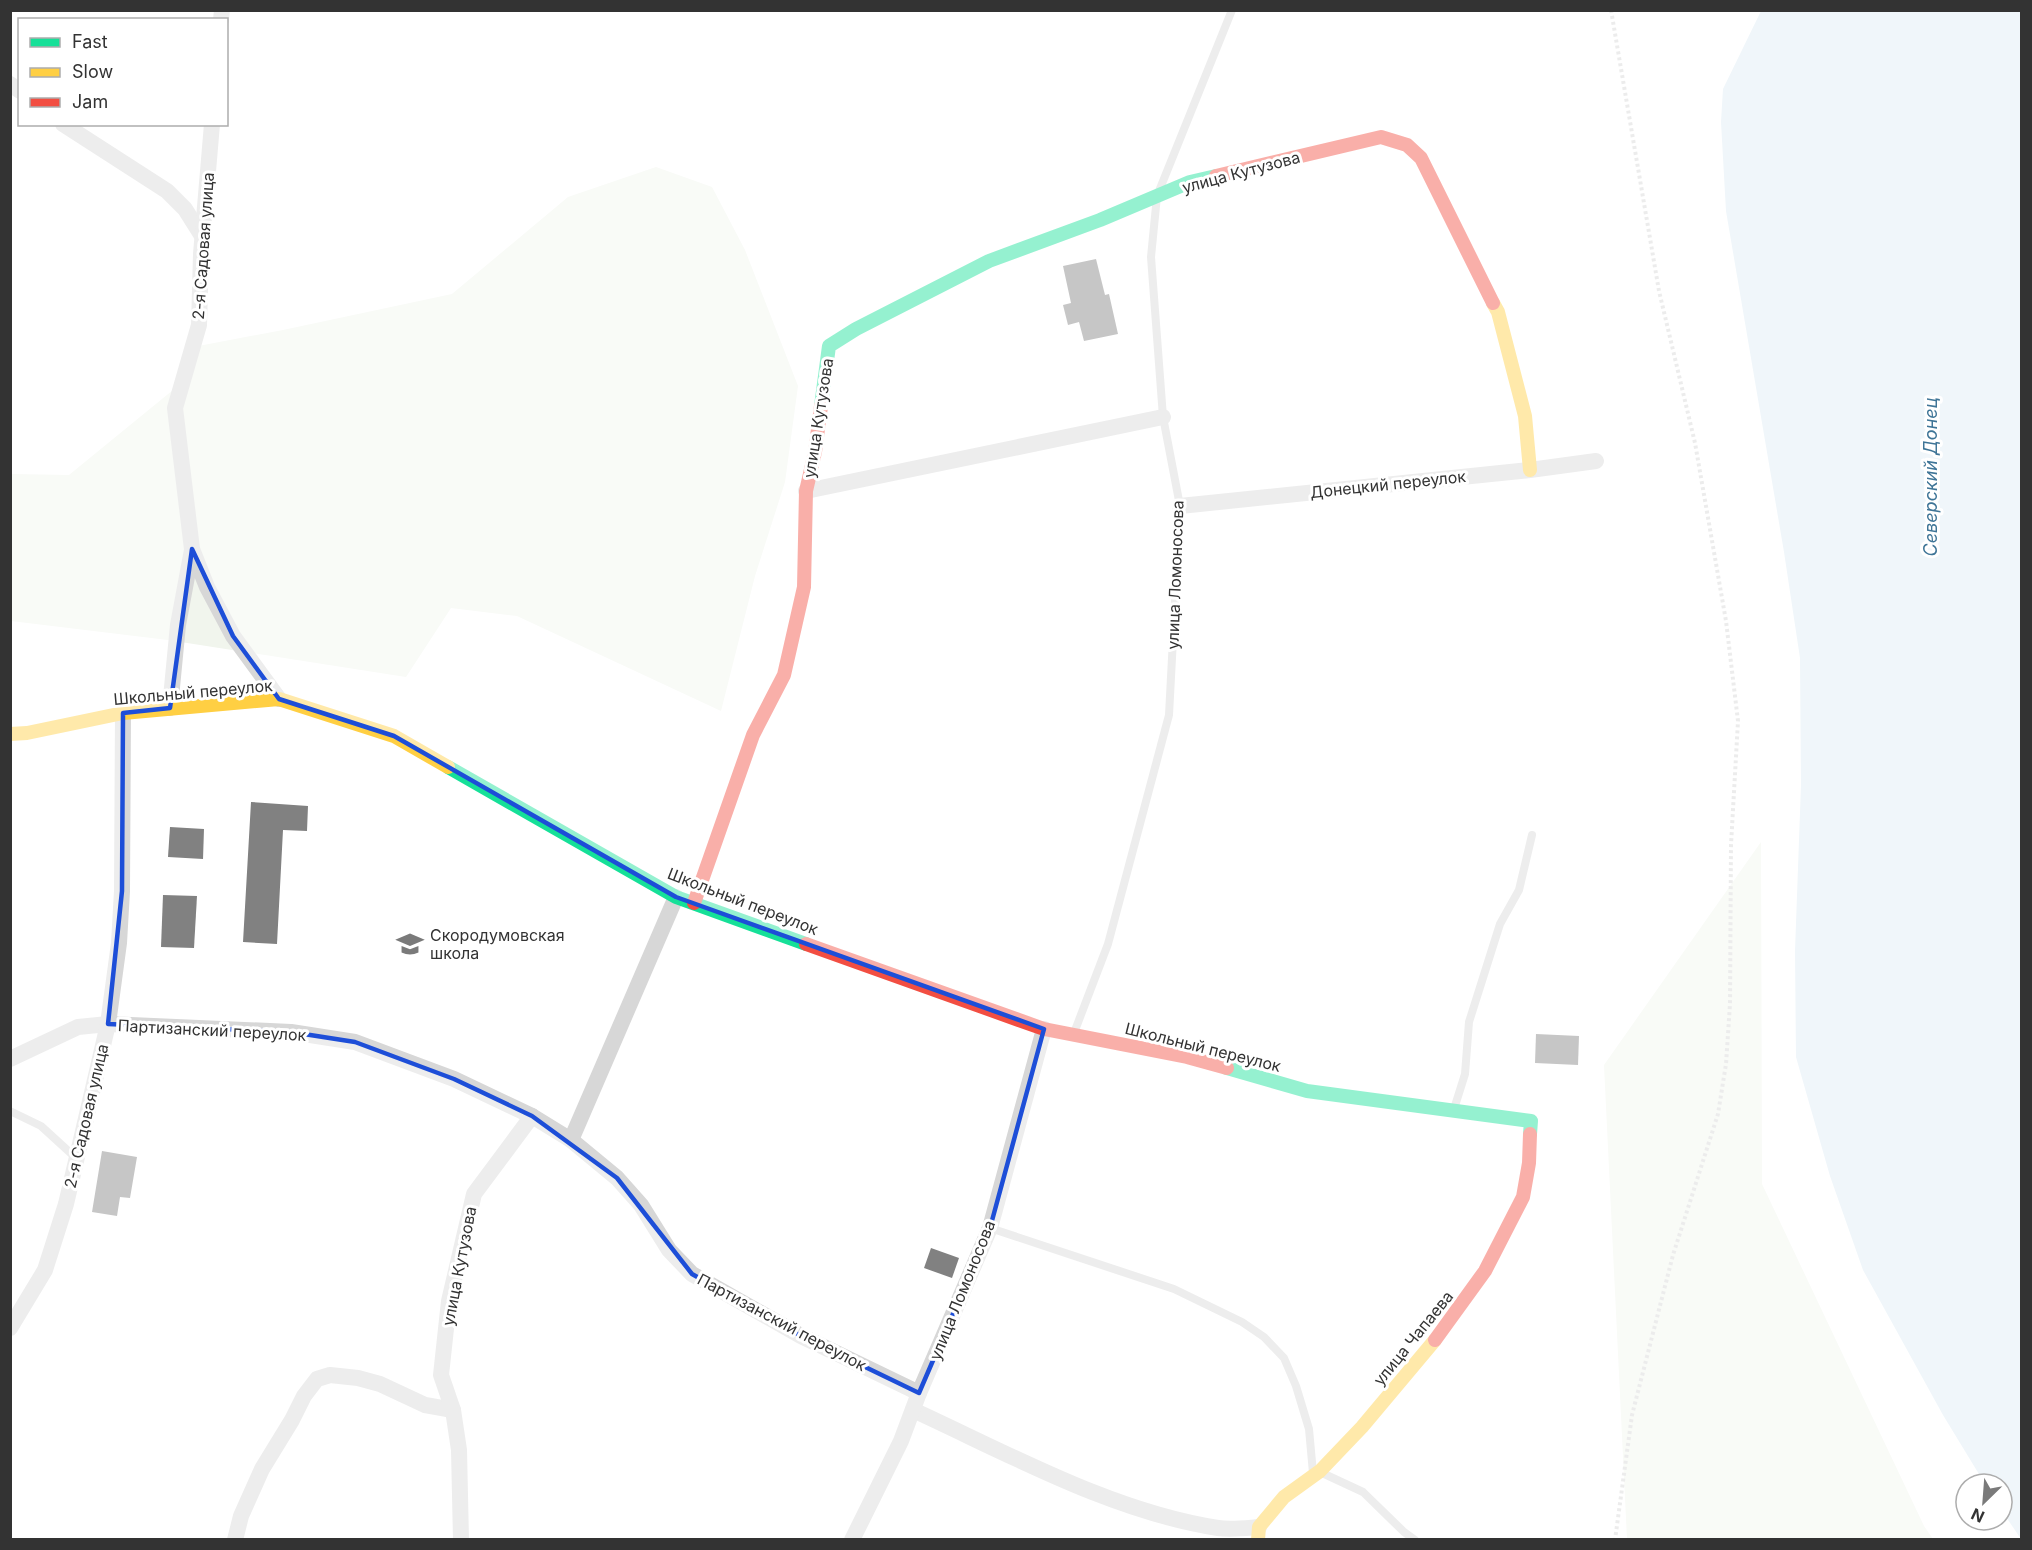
<svg xmlns="http://www.w3.org/2000/svg" width="2032" height="1550" viewBox="0 0 2032 1550" font-family="Inter,sans-serif">
<style>
.green{fill:#f1f5ed}
.water{fill:#ddebf3}
.building{fill:#818181}
.lines{fill:none;stroke-linecap:round;stroke-linejoin:round}
.path{stroke:#d6d6d6;stroke-width:4;stroke-dasharray:3 3;stroke-linecap:butt}
.lane{stroke:#d7d7d7;stroke-width:8}
.street{stroke:#d7d7d7;stroke-width:16}
.fast{stroke:#16e098;stroke-width:14}
.slow{stroke:#ffcf43;stroke-width:14}
.jam{stroke:#f24e42;stroke-width:14}
.marked{fill:none;stroke:#1d4ed8;stroke-width:4.5;stroke-linejoin:round}
.labels{text-anchor:middle;dominant-baseline:central;stroke-width:6;stroke-linejoin:round;paint-order:stroke}
.street-label{font-size:16px;fill:#333;stroke:#fff}
.poi-label{font-size:16px;fill:#333;stroke:#fff;text-anchor:start}
.water-label{font-size:18px;font-style:italic;fill:#3f7597;stroke:#fff}
</style>
<rect width="100%" height="100%" fill="#fff"/>
<g class="green">
<polygon points="656,167 712,187 745,250 798,386 785,482 755,576 721,711 517,616 451,608 406,677 168,640 11,621 11,474 69,475 173,390 188,348 283,330 452,294 568,197"/>
<polygon points="1761,842 1762,1184 1924,1526 1933,1539 1627,1539 1604,1065"/>
</g>
<polygon class="water" points="1761,11 2021,11 2021,1539 2002,1511 2002,1484 1985,1484 1943,1415 1863,1270 1830,1176 1796,1057 1795,951 1801,785 1800,658 1784,552 1726,211 1721,122 1723,89"/>
<g class="building">
<polygon points="1096,259 1105,295 1109,294 1118,334 1084,341 1079,322 1068,325 1063,305 1071,303 1063,266"/>
<polygon points="251,802 308,806 307,831 283,830 277,944 243,942"/>
<polygon points="170,827 204,829 203,859 168,857"/>
<polygon points="163,895 197,896 194,948 161,947"/>
<polygon points="1536,1034 1579,1036 1578,1065 1535,1063"/>
<polygon points="102,1151 137,1157 130,1198 120,1197 117,1216 92,1212"/>
<polygon points="931,1248 959,1258 952,1278 924,1268"/>
</g>
<g class="lines">
<polyline class="path" points="1611,10 1659,291 1695,443 1726,621 1738,721 1731,845 1730,1004 1726,1064 1718,1114 1673,1255 1632,1415 1615,1540"/>
<g class="lane">
<polyline points="1074,1033 1108,944 1169,715 1180,506 1163,417 1151,257 1157,196 1232,10"/>
<polyline points="1454,1109 1465,1074 1469,1022 1500,924 1519,890 1532,835"/>
<polyline points="10,1111 41,1126 76,1158"/>
<polyline points="990,1228 1174,1289 1242,1322 1264,1337 1284,1358 1296,1386 1309,1429 1313,1473"/>
<polyline points="1320,1472 1363,1492 1404,1532 1415,1540"/>
</g>
<g class="street">
<polyline points="221,20 222,10"/>
<polyline points="10,84 20,91"/>
<polyline points="63,124 167,191 185,209 202,236"/>
<polyline points="212,124 201,254 199,325 175,408 192,549 207,587 233,636 279,699"/>
<polyline points="806,491 1163,417"/>
<polyline points="1180,506 1530,470 1596,461"/>
<polyline points="170,708 178,625 192,550"/>
<polyline points="10,1059 78,1027 108,1024 291,1032 355,1042 454,1079 532,1116 571,1140 617,1178 641,1205 669,1250 692,1274 801,1336 919,1393"/>
<polyline points="571,1140 676,897"/>
<polyline points="10,1328 45,1270 66,1204 108,1024 119,943 122,891 123,713"/>
<path d="M 913,1410 C 1009,1454 1113,1512 1218,1528 C 1231,1530 1246,1528 1259,1527"/>
<polyline points="235,1540 241,1516 262,1469 292,1420 304,1396 317,1379 330,1375 358,1378 380,1384 425,1405 453,1410"/>
<polyline points="461,1540 459,1450 453,1410 441,1375 449,1301 474,1194 532,1116"/>
<polyline points="852,1540 901,1441 919,1393 990,1228 1044,1029"/>
</g>
<g class="fast">
<polyline points="821,406 829,346 856,329 989,261 1100,220 1190,182 1216,176"/>
<polyline points="448,767 676,897 806,944"/>
<polyline points="1227,1068 1307,1091 1531,1121 1530,1134"/>
</g>
<g class="slow">
<polyline points="1493,303 1498,312 1525,416 1530,470"/>
<polyline points="10,734 27,733 123,713 279,699 394,736 448,767"/>
<polyline points="1258,1540 1259,1527 1284,1497 1320,1471 1362,1427 1435,1340"/>
</g>
<g class="jam">
<polyline points="1216,176 1381,137 1407,145 1421,158 1493,303"/>
<polyline points="694,903 753,735 784,675 804,587 806,491 815,452 821,406"/>
<polyline points="806,944 1044,1029 1187,1057 1227,1068"/>
<polyline points="1435,1340 1485,1271 1523,1197 1529,1163 1530,1134"/>
</g>
</g>
<path d="M0 0H2032V1550H0ZM 192,549 L 233,636 L 279,699 L 394,736 L 676,897 L 1044,1029 L 990,1228 L 919,1393 L 801,1336 L 692,1274 L 617,1178 L 532,1116 L 454,1079 L 355,1042 L 291,1032 L 108,1024 L 122,891 L 123,713 L 170,708 Z" fill="#fff" fill-opacity=".55" fill-rule="evenodd"/>
<path class="marked" d="M 192,549 L 233,636 L 279,699 L 394,736 L 676,897 L 1044,1029 L 990,1228 L 919,1393 L 801,1336 L 692,1274 L 617,1178 L 532,1116 L 454,1079 L 355,1042 L 291,1032 L 108,1024 L 122,891 L 123,713 L 170,708 Z"/>
<defs>
<symbol id="school-bare" viewBox="-9 -9 18 18"><path d="M0-5L7-2L0 1L-7-2ZM-4 1L0 2.5L4 1V4Q0 6-4 4Z" fill="#7a7a7a" stroke="#fff" stroke-width="2.5" paint-order="stroke"/></symbol>
</defs>
<g fill-rule="evenodd">
<use href="#school-bare" x="391" y="925" width="38" height="38"/>
</g>
<g class="labels">
<g class="street-label">
<text transform="translate(1241 172) rotate(-15)">улица Кутузова</text>
<text transform="translate(203 246) rotate(-86)">2-я Садовая улица</text>
<text transform="translate(818 418) rotate(-81)">улица Кутузова</text>
<text transform="translate(1388 484) rotate(-6)">Донецкий переулок</text>
<text transform="translate(1175 575) rotate(-88)">улица Ломоносова</text>
<text transform="translate(193 692) rotate(-5)">Школьный переулок</text>
<text transform="translate(743 901) rotate(21)">Школьный переулок</text>
<text transform="translate(212 1030) rotate(3)">Партизанский переулок</text>
<text transform="translate(1203 1047) rotate(14)">Школьный переулок</text>
<text transform="translate(86 1116) rotate(-77)">2-я Садовая улица</text>
<text transform="translate(459 1266) rotate(-79)">улица Кутузова</text>
<text transform="translate(962 1290) rotate(-68)">улица Ломоносова</text>
<text transform="translate(782 1322) rotate(28)">Партизанский переулок</text>
<text transform="translate(1413 1338) rotate(-51)">улица Чапаева</text>
</g>
<g class="poi-label">
<text x="430" y="935">Скородумовская<tspan x="430" dy="18">школа</tspan></text>
</g>
<g class="water-label">
<text transform="translate(1930 477) rotate(-90)">Северский Донец</text>
</g>
</g>
<rect width="2032" height="1550" fill="none" stroke="#333333" stroke-width="24"/>
<rect x="18" y="18" width="210" height="108" fill="#ffffff" stroke="#adadad" stroke-width="1.5"/>
<rect x="30" y="38" width="30" height="9" fill="#16e098" stroke="#adadad" stroke-width="1.5"/>
<text x="72" y="48" font-size="18" fill="#333333">Fast</text>
<rect x="30" y="68" width="30" height="9" fill="#ffcf43" stroke="#adadad" stroke-width="1.5"/>
<text x="72" y="78" font-size="18" fill="#333333">Slow</text>
<rect x="30" y="98" width="30" height="9" fill="#f24e42" stroke="#adadad" stroke-width="1.5"/>
<text x="72" y="108" font-size="18" fill="#333333">Jam</text>
<g transform="translate(1984 1502) rotate(205)"><circle r="28" fill="#ffffff" stroke="#adadad" stroke-width="1.5"/>
<path d="M0-4.5L10 22L0 15L-10 22Z" fill="#7a7a7a"/>
<text y="-9" font-size="16" font-weight="bold" text-anchor="middle" fill="#333333">N</text>
</g>
</svg>
